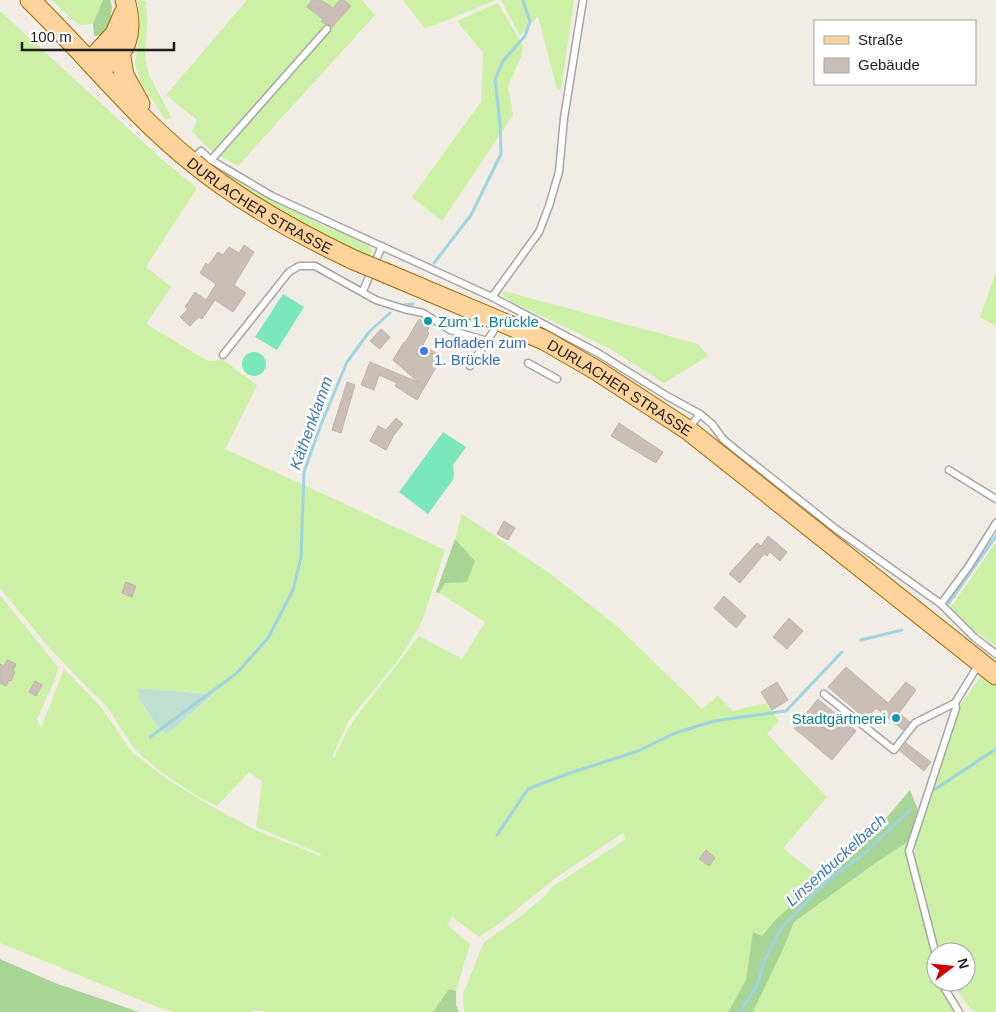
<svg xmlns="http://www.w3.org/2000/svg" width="996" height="1012" viewBox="0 0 996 1012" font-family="Arial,sans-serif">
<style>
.grass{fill:#cbf0a6;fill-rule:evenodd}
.forest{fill:#a8d495}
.wetland{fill:#c0e1d1}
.pitch{fill:#7be7bd}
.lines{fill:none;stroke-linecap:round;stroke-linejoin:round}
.stream{stroke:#a1d4e3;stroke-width:3}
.building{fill:#c9bfb7;stroke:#c4b3a5}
.service-casing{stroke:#a6a6a6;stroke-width:9}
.primary-casing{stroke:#9a6600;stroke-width:21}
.service{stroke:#fff;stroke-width:6}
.primary{stroke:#ffd39b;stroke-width:19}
.primary-bridge-casing{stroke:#9a6600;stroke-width:21;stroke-linecap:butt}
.primary-bridge{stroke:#ffd39b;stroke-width:19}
.culture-dot{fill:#0f9aa8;stroke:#fff;stroke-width:2}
.shop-dot{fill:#3f7fe0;stroke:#fff;stroke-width:2}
.labels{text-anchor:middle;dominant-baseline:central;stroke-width:5;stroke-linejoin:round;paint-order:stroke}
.street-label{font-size:15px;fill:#1f1f1f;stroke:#fff}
.culture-label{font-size:15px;fill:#0d838f;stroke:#fff;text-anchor:start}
.shop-label{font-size:15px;fill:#366cbe;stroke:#fff;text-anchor:start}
.water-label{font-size:16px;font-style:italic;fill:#4079b1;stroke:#fff}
</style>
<rect width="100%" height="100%" fill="#f1ede4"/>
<g class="grass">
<polygon points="51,0 103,0 93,24 79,25"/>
<polygon points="136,0 146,1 147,20 145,60 149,75 168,111 171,118 165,119 140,81 135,64 138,43 138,6"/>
<polygon points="247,0 362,0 375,15 238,166 214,153 192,132 197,120 166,95"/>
<polygon points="403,0 496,0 425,29"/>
<polygon points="501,0 574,0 561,90 557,89 538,16 520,36"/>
<polygon points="498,3 523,46 521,57 508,86 513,115 442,221 412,197 481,102 483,53 457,21"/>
<path d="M 0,11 L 165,162 L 197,188 L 146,267 L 171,287 L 146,324 L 208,361 L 223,360 L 257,385 L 225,449 L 445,550 L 423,619 L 414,635 L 396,663 L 349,720 L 332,757 L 334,758 L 348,729 L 356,717 L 419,636 L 462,659 L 485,622 L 439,593 L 445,583 L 475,561 L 455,539 L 462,514 L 552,575 L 618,627 L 702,709 L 718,696 L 733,711 L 766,703 L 779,721 L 767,734 L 827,797 L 783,848 L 816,874 L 814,885 L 777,918 L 762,936 L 753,933 L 746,980 L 728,1012 L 464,1012 L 463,994 L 484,942 L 521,916 L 546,895 L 552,887 L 626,839 L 623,833 L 557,877 L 501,922 L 479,937 L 452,917 L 447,925 L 470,944 L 456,991 L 449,989 L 433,1012 L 264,1012 L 260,1010 L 250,1012 L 174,1012 L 160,1008 L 0,943 L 0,595 L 58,667 L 56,677 L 37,719 L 41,728 L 64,669 L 101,707 L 132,752 L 167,779 L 216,809 L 256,830 L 320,856 L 321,854 L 256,827 L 262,782 L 249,772 L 217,806 L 197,796 L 161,772 L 142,756 L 134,748 L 107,707 L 52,651 L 0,588 ZM 138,688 L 214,694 L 214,695 L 166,735 L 159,728 L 139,701 Z"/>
<polygon points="204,160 269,198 322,225 366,242 372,251 370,257 325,238 234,186"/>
<polygon points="996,272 996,326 980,317"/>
<polygon points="504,291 698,344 708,356 664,383 607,347 514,303 502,294"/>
<polygon points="996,542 996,646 976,632 951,607"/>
<polygon points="982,674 996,686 996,1012 975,1012 971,1009 951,983 966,982 966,952 940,952 914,858 917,834 959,707"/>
<polygon points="909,841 906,852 936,965 936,982 940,982 944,995 956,1012 753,1012 784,947 794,922 874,864"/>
</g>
<g class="forest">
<polygon points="103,0 110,0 112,6 110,25 102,35 94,36 93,24"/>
<polygon points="455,539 475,561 467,582 445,583 439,593 436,592"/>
<polygon points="910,790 918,810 909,841 874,864 794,922 784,947 753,1012 728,1012 746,980 753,932 762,936 777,918 814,886 816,874 863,837 871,836"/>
<polygon points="0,959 55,983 139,1012 0,1012"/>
<polygon points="449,989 456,991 456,1005 459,1012 433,1012"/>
</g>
<polygon class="wetland" points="138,688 208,694 214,694 166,735 159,728 139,700"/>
<g class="pitch">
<polygon points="283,294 304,307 277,350 255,337"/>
<circle cx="254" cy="364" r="12"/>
<polygon points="443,432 466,447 453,465 454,475 452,481 428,514 399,492"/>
</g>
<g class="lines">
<g class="stream">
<polyline points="434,263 471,215 501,154 500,123 495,80 503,61 525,36 530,22 523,0"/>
<polyline points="404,305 413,304"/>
<polyline points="949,603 996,536"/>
<polyline points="861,640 902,630"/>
<polyline points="150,737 237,673 268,638 293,590 301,558 304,472 320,427 347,362 369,332 390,313"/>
<polyline points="931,792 996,749"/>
<polyline points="497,835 528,789 567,774 638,751 675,733 714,721 786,711 842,652"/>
<polyline points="740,1012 757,986 764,961 782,927 826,882 866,852 911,809"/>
</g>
</g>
<g class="building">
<polygon points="312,0 321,0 333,8 340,0 344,0 351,6 332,27 328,24 325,24 321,21 323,19 307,7"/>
<polygon points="244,245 254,252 234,285 246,293 233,312 215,300 202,319 199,317 190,326 180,317 188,309 185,307 195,292 206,300 216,284 200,273 206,263 208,265 210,263 218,252 223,255 229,247 239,253"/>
<polygon points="419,319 430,325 427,332 429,333 423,345 442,357 417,400 395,386 397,383 379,375 374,390 361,385 370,362 418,382 393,360 404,342 405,343"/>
<polygon points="381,329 390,337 380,349 370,341"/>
<polygon points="347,382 355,385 341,433 332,430"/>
<polygon points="396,418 403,424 394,435 386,450 370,441 378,426 386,430"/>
<polygon points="619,423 663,452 656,463 611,436"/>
<polygon points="504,521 515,528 508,540 497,534"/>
<polygon points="768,536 787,552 780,561 770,552 767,556 764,554 740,583 729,574 757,543 761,546"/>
<polygon points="126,582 136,586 132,597 122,593"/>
<polygon points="724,596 746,616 736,628 714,608"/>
<polygon points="789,618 803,631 787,649 773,637"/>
<polygon points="7,660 16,664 13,671 15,672 11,681 9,680 6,686 0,683 0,664 4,666"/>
<polygon points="846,667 888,703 906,682 916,690 899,713 910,722 903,730 876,708 866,719 828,687"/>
<polygon points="35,681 42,685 36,696 29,692"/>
<polygon points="777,682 788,700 772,710 761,692"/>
<polygon points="818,699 856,731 832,760 794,728"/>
<polygon points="906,743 931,762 924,771 900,751"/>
<polygon points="706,850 715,858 709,866 699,859"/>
</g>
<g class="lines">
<defs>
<g id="service">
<polyline points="192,160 201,151 211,160 272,196 492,297 598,353 667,396 700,414 712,424 723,439 735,449 836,529 941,604 975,638 996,654"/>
<polyline points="211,160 327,29"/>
<polyline points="363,291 382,246"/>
<polyline points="492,297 539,232 549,206 559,172 564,118 583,0"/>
<polyline points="223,355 289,272 299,266 315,266 376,300 404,309 423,313 450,330 487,341"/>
<polyline points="528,363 557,379"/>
<polyline points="470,366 499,323"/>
<polyline points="688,429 700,414"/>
<polyline points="949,470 996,499"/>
<polyline points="941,604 969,566 996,523"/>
<polyline points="824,694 894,750 915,723 955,703"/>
<polyline points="936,955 909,851 956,708 955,703 979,664"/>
<polyline points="943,982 945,989 959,1012"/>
</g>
<g id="primary">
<path id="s1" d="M 30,0 C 85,53 132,114 192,162 C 241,202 297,233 354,260"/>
<polyline points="120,52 124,75 140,104"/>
<polyline points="90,61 115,34 124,13"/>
<path d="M 99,71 C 106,65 114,59 120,53 C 132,39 130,16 125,0"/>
<path id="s2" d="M 388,274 L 544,340 L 596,370 L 688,430 L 996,675"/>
</g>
</defs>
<use href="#service" class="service-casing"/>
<use href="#primary" class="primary-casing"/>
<use href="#service" class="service"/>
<use href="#primary" class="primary"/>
<defs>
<polyline id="primary-bridge" points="354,260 388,274"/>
</defs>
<use href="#primary-bridge" class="primary-bridge-casing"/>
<use href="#primary-bridge" class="primary-bridge"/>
</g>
<g class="culture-dot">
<circle cx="428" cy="321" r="5"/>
<circle cx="896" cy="718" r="5"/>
</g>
<circle class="shop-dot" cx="424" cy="351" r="5"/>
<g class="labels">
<g class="street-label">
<text stroke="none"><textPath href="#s1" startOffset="310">DURLACHER STRASSE</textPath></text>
<text stroke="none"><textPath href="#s2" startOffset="259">DURLACHER STRASSE</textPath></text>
</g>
<g class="culture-label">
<text x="438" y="321">Zum 1. Brückle</text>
<text x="886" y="718" text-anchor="end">Stadtgärtnerei</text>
</g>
<g class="shop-label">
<text x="434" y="342">Hofladen zum<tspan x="434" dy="17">1. Brückle</tspan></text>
</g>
<g class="water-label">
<text transform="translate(311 423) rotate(-70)">Käthenklamm</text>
<text transform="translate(836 860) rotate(-42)">Linsenbuckelbach</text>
</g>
</g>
<rect x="814" y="20" width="162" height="65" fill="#ffffff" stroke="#a5a5a5"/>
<rect x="824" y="36" width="25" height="8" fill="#ffd39b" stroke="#a5a5a5"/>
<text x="858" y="45" font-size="15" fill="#1f1f1f">Straße</text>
<rect x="824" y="58" width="25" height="15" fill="#c9bfb7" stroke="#a5a5a5"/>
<text x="858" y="70" font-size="15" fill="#1f1f1f">Gebäude</text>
<g transform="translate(951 967) rotate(74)"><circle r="24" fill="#ffffff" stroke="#a5a5a5"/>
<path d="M0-4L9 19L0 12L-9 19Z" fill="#ce0001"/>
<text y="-8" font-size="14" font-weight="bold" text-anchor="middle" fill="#1f1f1f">N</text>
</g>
<path d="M22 42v8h152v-8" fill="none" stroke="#1f1f1f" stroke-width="2.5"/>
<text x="30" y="42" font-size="15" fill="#1f1f1f" stroke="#ffffff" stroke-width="4" paint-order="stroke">100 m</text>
</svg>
